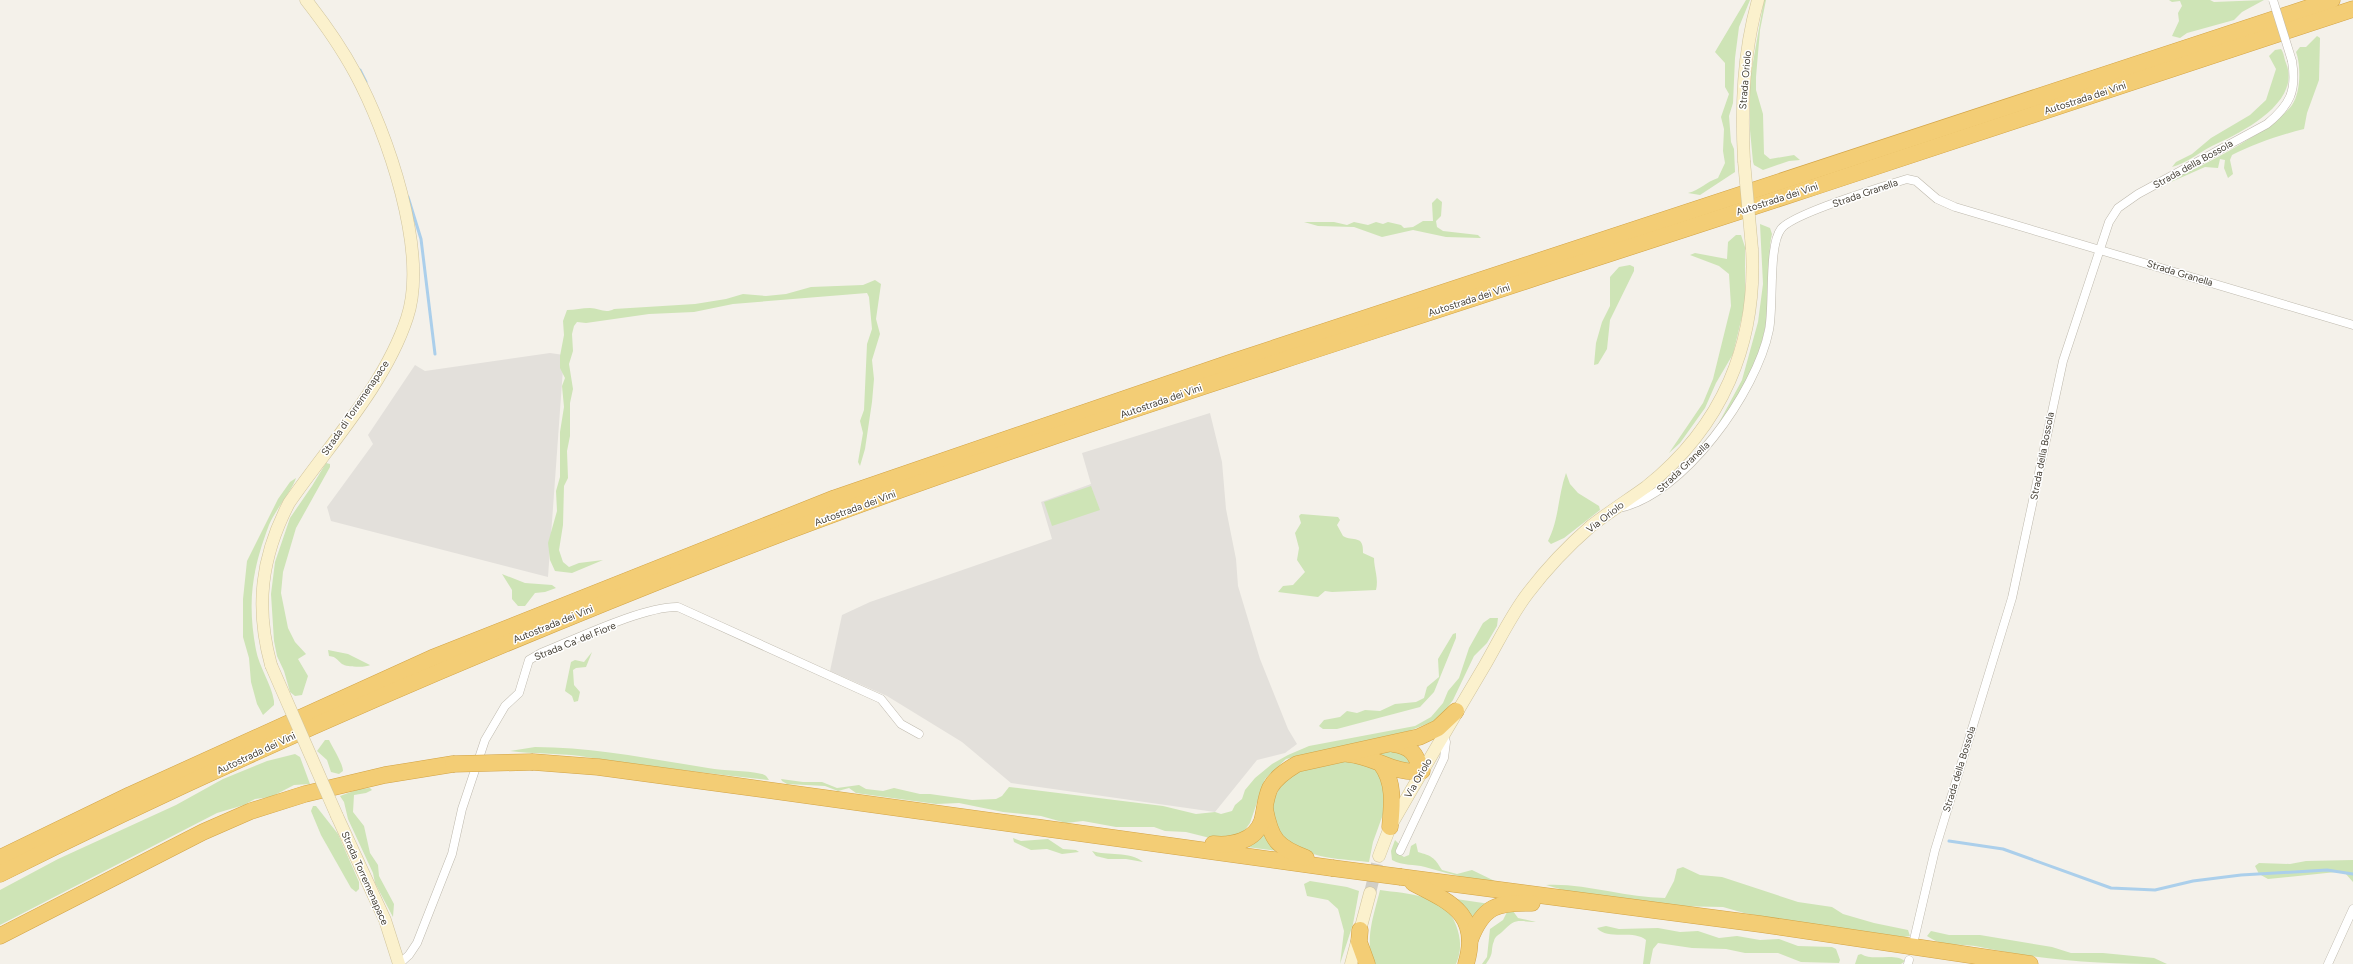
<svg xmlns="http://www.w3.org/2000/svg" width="2353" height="964" viewBox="0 0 2353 964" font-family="Figtree,sans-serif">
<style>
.industrial{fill:#e3e0db}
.green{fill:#cee4b6}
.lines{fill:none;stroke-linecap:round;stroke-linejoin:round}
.stream{stroke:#abcfeb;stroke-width:3}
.secondary-tunnel{stroke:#d1cec6;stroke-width:12;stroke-dasharray:12 6;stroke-linecap:butt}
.street-casing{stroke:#beb9ad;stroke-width:9}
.secondary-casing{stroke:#d0c49d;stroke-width:13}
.highway-casing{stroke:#d2a345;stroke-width:17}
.street{stroke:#fff;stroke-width:8}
.secondary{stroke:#fbf1cd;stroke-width:12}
.highway{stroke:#f3cd75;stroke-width:16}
.street-bridge-casing{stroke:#beb9ad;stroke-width:9;stroke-linecap:butt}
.secondary-bridge-casing{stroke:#d0c49d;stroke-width:13;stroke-linecap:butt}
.highway-bridge-casing{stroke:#d2a345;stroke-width:17;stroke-linecap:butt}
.street-bridge{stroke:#fff;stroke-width:8}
.secondary-bridge{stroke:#fbf1cd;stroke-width:12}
.highway-bridge{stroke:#f3cd75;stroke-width:16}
.labels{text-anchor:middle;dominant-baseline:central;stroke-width:3;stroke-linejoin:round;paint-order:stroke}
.street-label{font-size:10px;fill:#474238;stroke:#fff}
</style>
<rect width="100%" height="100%" fill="#f4f1ea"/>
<g class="industrial">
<polygon points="550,353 564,355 548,577 331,521 327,507 373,444 368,435 415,365 425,371"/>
<polygon points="1210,413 1222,462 1226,509 1236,559 1238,586 1260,659 1288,729 1297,744 1285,753 1257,760 1215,812 1011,783 962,742 887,696 830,671 842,615 870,602 1052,539 1041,502 1091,484 1082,453"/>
</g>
<g class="green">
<path d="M 1746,0 L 1750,0 L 1739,27 L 1735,58 L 1733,103 L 1729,116 L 1731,142 L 1734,149 L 1735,172 L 1700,195 L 1688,193 C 1700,190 1706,182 1718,178 L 1725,163 L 1723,151 L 1724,129 L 1721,117 L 1729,94 L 1725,87 L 1725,63 L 1715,52 Z"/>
<polygon points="1764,0 1766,0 1760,30 1756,77 1756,90 1763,114 1764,154 1770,159 1794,155 1800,160 1789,161 1763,170 1754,165 1753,162 1750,130 1750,79"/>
<polygon points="2210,0 2214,2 2264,0 2242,12 2234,20 2187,33 2180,38 2172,36 2179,21 2178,13 2182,6 2180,1 2172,2 2169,0"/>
<path d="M 2317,36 L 2320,38 L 2319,80 L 2307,113 L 2304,129 C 2280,135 2254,144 2232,155 L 2230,160 L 2233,174 L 2228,178 L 2224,168 L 2225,160 L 2220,159 L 2218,168 L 2205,167 L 2171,182 L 2175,178 C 2202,167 2276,128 2292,105 C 2301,92 2301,65 2296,52 L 2300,47 L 2306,47 Z"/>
<path d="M 2281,49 C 2284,53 2284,58 2286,63 C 2302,103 2241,133 2212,146 C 2198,153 2187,163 2172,167 L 2176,162 L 2192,154 L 2211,138 L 2250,115 L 2266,100 L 2276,69 L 2269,56 L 2275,50 Z"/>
<polygon points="1437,198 1442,202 1441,216 1436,221 1437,227 1443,231 1478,235 1481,238 1446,237 1413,230 1382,237 1354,227 1318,226 1304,222 1334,222 1347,225 1354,222 1368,225 1376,222 1383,224 1388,222 1401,225 1404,228 1413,227 1423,221 1433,221 1432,203"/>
<path d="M 1760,224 L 1770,228 L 1772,234 C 1767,253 1772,273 1770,292 C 1768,312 1765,334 1759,352 C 1750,380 1721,428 1699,447 L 1715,430 L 1742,380 L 1758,322 L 1763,284 Z"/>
<polygon points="1736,235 1741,235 1745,247 1745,304 1733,354 1716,383 1705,408 1680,443 1669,453 1703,403 1713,379 1731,306 1729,274 1719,266 1690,255 1695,253 1727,259 1728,242"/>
<polygon points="1630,265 1634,267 1634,271 1610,320 1607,349 1598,364 1594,365 1596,343 1602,322 1610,306 1610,277 1619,267"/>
<path d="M 875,280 L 881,284 L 876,319 L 880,334 L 872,360 L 874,379 L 872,402 L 865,449 L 860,466 L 858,462 L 863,433 L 860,421 L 864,410 L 867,344 L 872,329 L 869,297 L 867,293 L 733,304 L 694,312 L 649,314 L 586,323 L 577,322 L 574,326 L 572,334 L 573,351 L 569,364 L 573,389 L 570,403 L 570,436 L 567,451 L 568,478 L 564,486 L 563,525 L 559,550 L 563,562 L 569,567 L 579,563 L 603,560 L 572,573 L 555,571 L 550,560 L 548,543 L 557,511 L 556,491 L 560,477 L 560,432 L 564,407 L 562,386 L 565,378 L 560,368 L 560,356 L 564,335 L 563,321 L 567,310 C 575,310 582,308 590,308 C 599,308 605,314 614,309 L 695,304 L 726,299 L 743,294 L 766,296 L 786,294 L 811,287 L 863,285 Z"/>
<polygon points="326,463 330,464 330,467 296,528 283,572 281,593 288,628 295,642 306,654 298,659 308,676 302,695 295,696 290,692 284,671 277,656 274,641 271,594 275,562 290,518 312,486"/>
<path d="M 1566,473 L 1570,484 L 1578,493 L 1599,506 L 1600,510 L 1564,538 L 1551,544 L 1548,541 C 1559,520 1558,495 1566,473 Z"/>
<path d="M 296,478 C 292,491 275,510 269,525 C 252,570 247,602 256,650 C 259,667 271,683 274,701 L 274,705 L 263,715 L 257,704 L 251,682 L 249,658 L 243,637 L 243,599 L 247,561 L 278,499 L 290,482 Z"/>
<polygon points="1091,486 1100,510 1052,526 1044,502"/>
<path d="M 1301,514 L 1338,517 L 1340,520 L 1337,525 L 1343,536 C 1353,542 1364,534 1363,553 L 1374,558 C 1374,569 1379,579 1376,590 L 1332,592 L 1325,591 L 1318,597 L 1278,592 L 1283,586 L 1293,585 L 1305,572 L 1297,560 L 1299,548 L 1295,533 L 1301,523 L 1299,516 Z"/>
<polygon points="502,574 525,583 552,585 556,588 545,592 535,593 525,606 518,606 512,599 512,590"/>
<polygon points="1490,618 1498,618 1497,626 1487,643 1474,656 1453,700 1439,719 1409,731 1286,759 1265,779 1250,823 1242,834 1218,840 1186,832 1165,831 1154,827 1116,827 1083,821 1066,823 1041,816 1003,812 959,803 936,804 863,794 856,793 849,788 838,791 825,786 787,784 782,781 781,779 803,782 822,782 837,788 859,785 866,789 883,791 894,788 920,794 930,794 972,800 996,799 1002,796 1009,787 1163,806 1196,814 1215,812 1221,814 1232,811 1235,805 1242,799 1245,790 1255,778 1272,764 1288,755 1309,746 1415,726 1431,717 1443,703 1448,691 1459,678 1469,648 1483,623"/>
<polygon points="1456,633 1456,638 1434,692 1420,707 1337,729 1323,729 1319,726 1324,720 1340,717 1347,711 1357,713 1365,710 1380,711 1395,704 1416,702 1424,698 1427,687 1439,677 1438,659 1453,634"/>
<path d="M 328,650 L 348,654 L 370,665 C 366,668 346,667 342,664 C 337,660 337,657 329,656 Z"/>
<polygon points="592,652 586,667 576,668 573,670 574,685 580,692 578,701 574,702 572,696 565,691 571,662 575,660 584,662"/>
<path d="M 325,740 L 329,740 C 333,748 343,764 343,771 L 339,774 L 331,772 L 327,760 L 317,751 Z"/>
<path d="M 535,747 C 593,747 651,759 708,768 C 725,771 745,770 762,774 C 766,775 767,777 769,780 C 706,773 642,766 580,756 C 556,753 533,754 510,751 Z"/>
<polygon points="1384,750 1402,752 1414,767 1370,754"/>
<polygon points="295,754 300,757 310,784 294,785 271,797 255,799 244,805 217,813 0,925 0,890 58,859 176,805 223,779 267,761"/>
<path d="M 1348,759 L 1375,769 L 1383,780 L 1386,806 L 1373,842 L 1369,862 C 1352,860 1323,859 1308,852 C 1301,849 1287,843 1282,837 C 1264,816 1274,786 1295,773 C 1309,765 1332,763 1348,759 Z"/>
<polygon points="370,788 372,790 366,793 354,795 353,812 364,826 370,853 378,865 379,876 394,904 393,917 375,883 373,873 348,819 344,802 340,796 359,789"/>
<polygon points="313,806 316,806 338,834 359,882 359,889 356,892 351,888 321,835 311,811"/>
<polygon points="1265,830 1278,851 1247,847"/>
<polygon points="1013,838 1021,841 1048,839 1063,849 1076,850 1079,852 1062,854 1047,849 1031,850 1014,842"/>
<path d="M 1395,840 L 1399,844 L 1396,852 L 1404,857 L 1409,855 L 1411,846 L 1416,843 L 1418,852 C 1432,856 1434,857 1442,870 L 1457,874 L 1472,870 L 1503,885 C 1477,880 1451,875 1425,867 C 1414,864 1403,866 1392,860 L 1391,851 Z"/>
<path d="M 1092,851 C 1107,856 1130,851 1143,862 L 1126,859 L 1108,859 L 1096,856 Z"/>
<polygon points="2353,860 2353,882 2345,873 2336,872 2268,879 2259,874 2255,866 2259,863 2290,864 2306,861"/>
<path d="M 1683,867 L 1700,875 L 1722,877 L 1798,902 L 1832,907 L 1843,914 L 1874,923 L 1908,930 L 1910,936 L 1904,937 L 1787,921 L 1744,913 L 1723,907 L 1672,906 L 1577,894 L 1546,885 C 1586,883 1625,898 1665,898 L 1674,881 L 1677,869 Z"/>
<polygon points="1310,881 1347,887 1359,891 1353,924 1340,964 1344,931 1338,909 1328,900 1307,896 1304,884"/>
<path d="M 1380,890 C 1408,894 1445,894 1456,925 C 1461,939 1462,950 1456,964 L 1374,964 C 1364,940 1374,915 1380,890 Z"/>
<polygon points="1456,899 1490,904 1472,927"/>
<path d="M 1513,911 L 1518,918 L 1536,922 C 1516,921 1516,918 1502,932 C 1499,935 1495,936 1494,941 C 1490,951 1495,952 1486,964 L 1482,964 L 1487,957 L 1490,929 L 1503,920 L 1507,912 Z"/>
<path d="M 1606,926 L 1619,929 L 1658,928 L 1680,932 L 1698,931 L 1719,938 L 1737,936 L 1760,940 L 1779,939 L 1798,946 L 1832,947 L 1836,949 L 1840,960 L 1839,963 L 1801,962 L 1778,953 L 1745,953 L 1726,949 L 1692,948 L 1658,943 L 1653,949 L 1650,964 L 1643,964 L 1646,940 C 1633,929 1608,941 1597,928 Z"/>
<path d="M 1931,931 L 1949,935 L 1980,935 L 2052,947 L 2071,953 L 2103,953 L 2154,958 L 2167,964 C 2101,964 2045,961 1980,947 C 1961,943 1944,948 1927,936 Z"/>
<path d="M 1861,954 C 1874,962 1893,952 1905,961 L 1901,964 L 1855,964 L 1858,955 Z"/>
</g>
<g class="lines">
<g class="stream">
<polyline points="360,70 366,82"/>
<polyline points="408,197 421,239 435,354"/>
<polyline points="1949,841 2003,849 2111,888 2155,890 2193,881 2241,875 2327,870 2353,874"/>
</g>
<polyline class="secondary-tunnel" points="1370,893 1379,856"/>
<defs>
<g id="street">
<path d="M 1619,508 C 1683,496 1757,391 1769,330 C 1774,306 1768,246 1781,229 C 1792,214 1884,186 1907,179 L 1916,181 L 1937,199 L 1955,207 L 2353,325"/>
<polyline points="1400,851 1444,758 1446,742 1443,734"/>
<path d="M 1913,944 L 1935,850 L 2012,598 L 2063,361 L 2109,222 L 2118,208 L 2138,194 L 2267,124 C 2290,105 2297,91 2292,61"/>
<path d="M 399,964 L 409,955 L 417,943 L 452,854 L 462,809 L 485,740 L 505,706 L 519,693 L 529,660 L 541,653 C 576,639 644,606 678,607 L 881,699 L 901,724 L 919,734"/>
<polyline points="1908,964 1909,960"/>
<polyline points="2328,964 2353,909"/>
</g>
<g id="secondary">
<path d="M 1744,161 C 1741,106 1743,53 1758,0"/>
<path d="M 271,665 C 255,607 261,557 289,503 C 329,445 385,385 407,318 C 429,252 387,132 355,73 C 341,47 324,23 306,0"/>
<polyline points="337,816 385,920 399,964"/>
<path d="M 1379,856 L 1390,827 C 1421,773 1453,719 1485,665 C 1499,641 1511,615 1528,593 C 1547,568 1568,546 1591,526 C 1609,512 1628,500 1646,487 C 1722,427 1757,344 1752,249"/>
<polyline points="1351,964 1370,893"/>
</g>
<g id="highway">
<path d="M 1348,754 C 1375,756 1394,775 1422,771 C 1416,755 1412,746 1393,744"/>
<polyline points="533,762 598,767 724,784 1332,868"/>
<path d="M 1381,764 C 1395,782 1392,806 1390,827"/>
<path d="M 1265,809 C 1271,840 1277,847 1306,858"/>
<path d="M 1213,844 C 1232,846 1255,841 1262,821 C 1265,810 1265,799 1270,788 C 1276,777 1287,770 1297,764 L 1419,737 L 1438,728 L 1456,711"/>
<polyline points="0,858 130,795 432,658 835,498 1232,362 2332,0"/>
<path d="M 0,874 C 233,757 473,654 715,559 C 989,452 1271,365 1550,273 C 1818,186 2086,98 2353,9"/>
<polyline points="1401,877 1760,924 2030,964"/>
<path d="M 1413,883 C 1450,902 1481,914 1466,964"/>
<polyline points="1360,930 1359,942 1367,964"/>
<polyline points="0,936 203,832 251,811 305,794 385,775 453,764"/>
<path d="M 1470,940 C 1483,906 1497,902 1532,903"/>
</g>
</defs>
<use href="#street" class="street-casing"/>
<use href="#secondary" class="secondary-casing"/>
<use href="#highway" class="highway-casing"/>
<use href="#street" class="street"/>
<use href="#secondary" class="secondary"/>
<use href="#highway" class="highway"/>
<defs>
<polyline id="street-bridge" points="2273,0 2292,61"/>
<g id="secondary-bridge">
<polyline points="1744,161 1752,249"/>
<polyline points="271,665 337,816"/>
</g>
<g id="highway-bridge">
<polyline points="453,764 533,762"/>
<polyline points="1332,868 1401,877"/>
</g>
</defs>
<use href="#street-bridge" class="street-bridge-casing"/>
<use href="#secondary-bridge" class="secondary-bridge-casing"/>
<use href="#highway-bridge" class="highway-bridge-casing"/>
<use href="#street-bridge" class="street-bridge"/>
<use href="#secondary-bridge" class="secondary-bridge"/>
<use href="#highway-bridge" class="highway-bridge"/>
</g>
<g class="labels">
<g class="street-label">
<text transform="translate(1745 80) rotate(-85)">Strada Oriolo</text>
<text transform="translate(2085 98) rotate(-18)">Autostrada dei Vini</text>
<text transform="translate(2193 164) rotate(-29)">Strada della Bossola</text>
<text transform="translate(1865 193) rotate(-19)">Strada Granella</text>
<text transform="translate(1777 199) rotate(-18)">Autostrada dei Vini</text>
<text transform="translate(2180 273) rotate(17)">Strada Granella</text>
<text transform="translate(1469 300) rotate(-18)">Autostrada dei Vini</text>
<text transform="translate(1161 401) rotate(-19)">Autostrada dei Vini</text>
<text transform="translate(355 408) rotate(-56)">Strada di Torremenapace</text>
<text transform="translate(2042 456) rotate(-79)">Strada della Bossola</text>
<text transform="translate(1683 467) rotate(-44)">Strada Granella</text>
<text transform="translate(855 508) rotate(-20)">Autostrada dei Vini</text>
<text transform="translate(1605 517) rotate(-38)">Via Oriolo</text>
<text transform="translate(553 624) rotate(-22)">Autostrada dei Vini</text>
<text transform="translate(575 641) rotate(-22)">Strada Ca' del Fiore</text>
<text transform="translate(256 753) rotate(-25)">Autostrada dei Vini</text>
<text transform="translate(1959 769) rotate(-73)">Strada della Bossola</text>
<text transform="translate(1418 778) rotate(-60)">Via Oriolo</text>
<text transform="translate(365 878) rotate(66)">Strada Torremenapace</text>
</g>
</g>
</svg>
